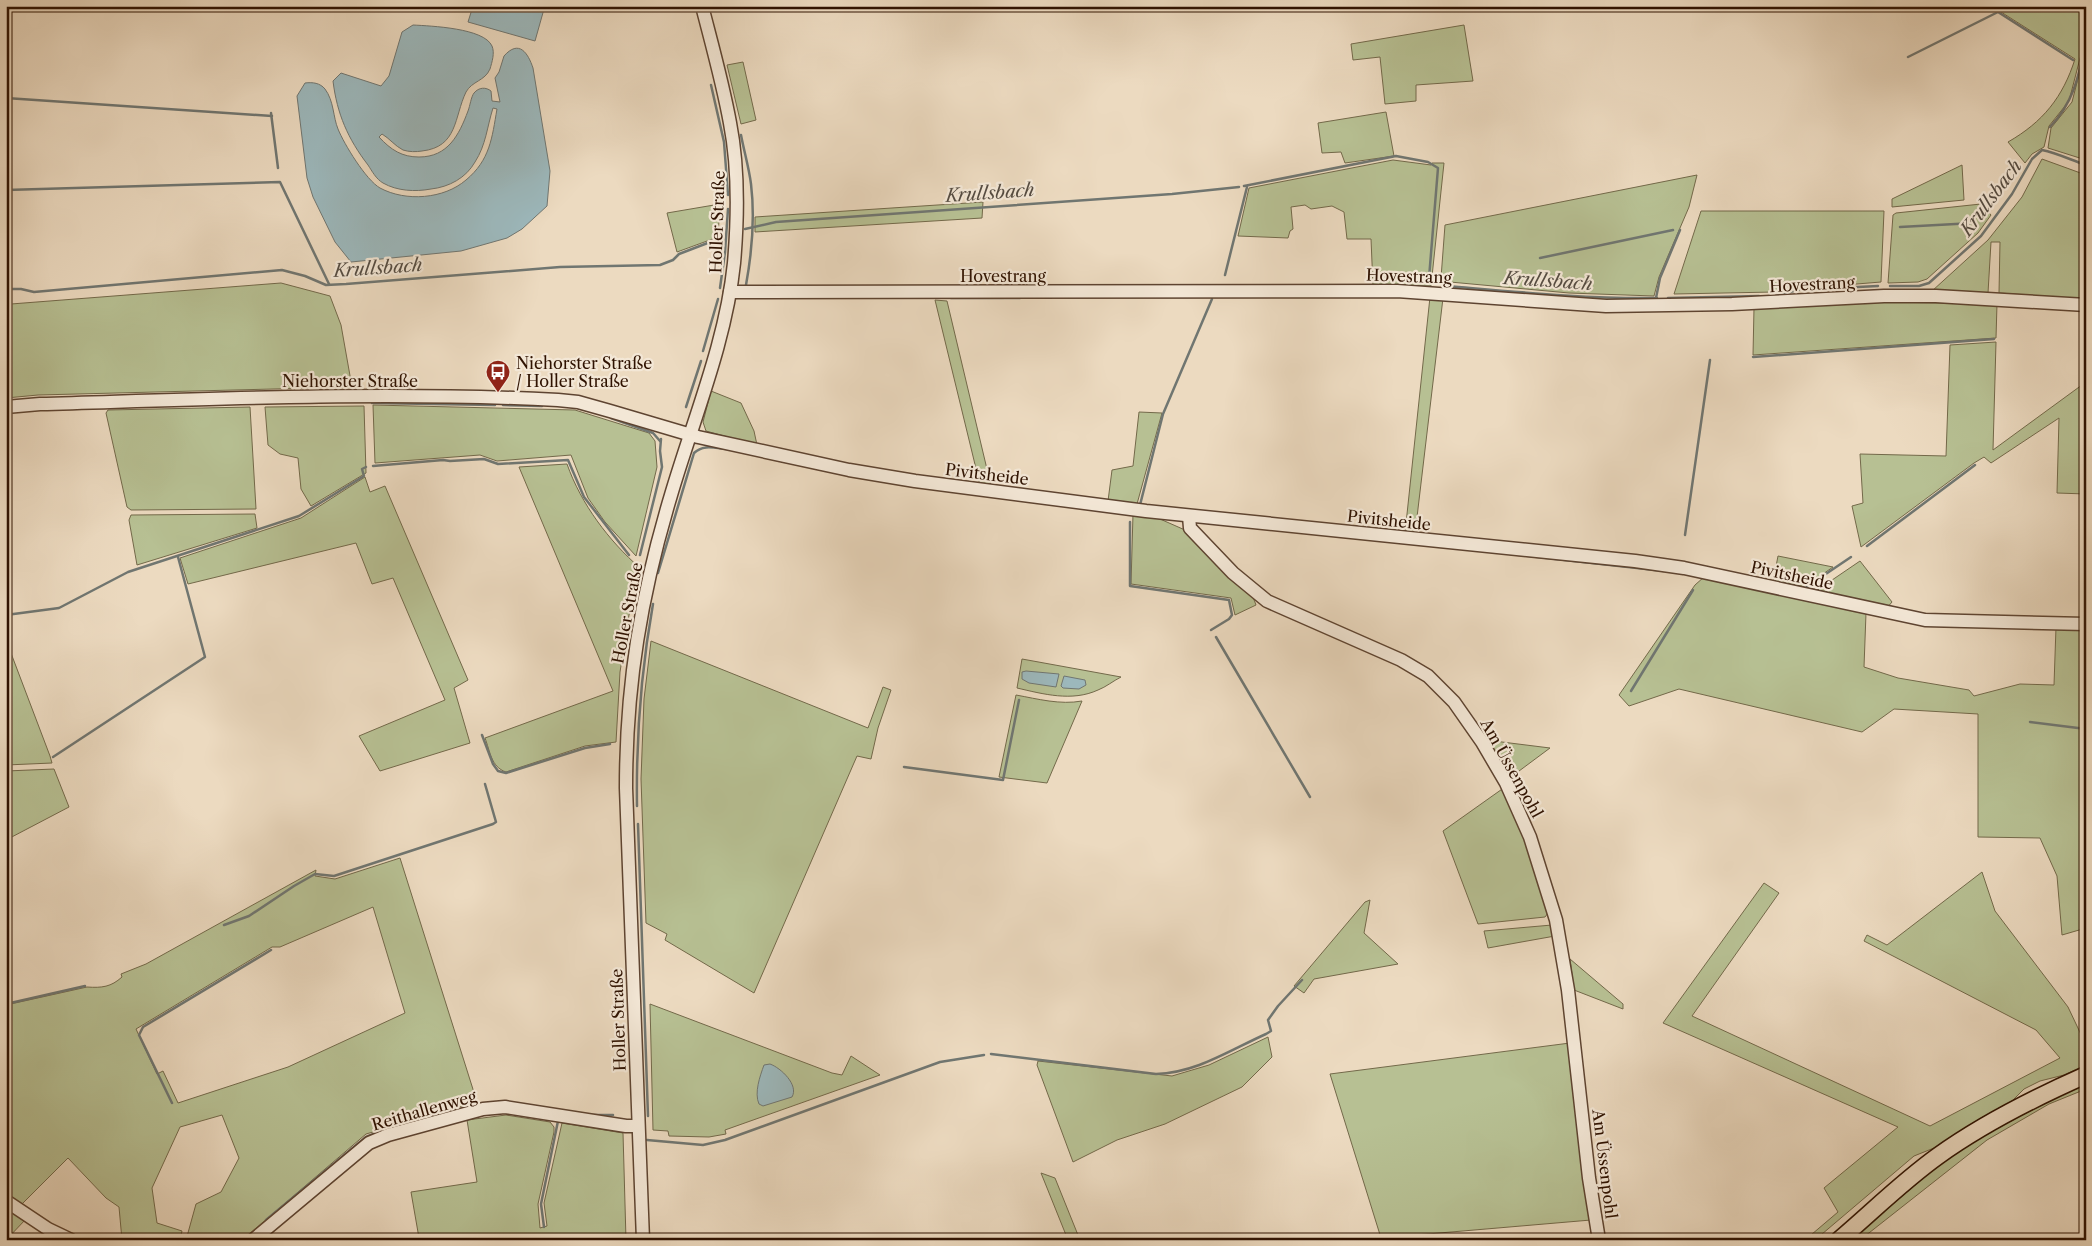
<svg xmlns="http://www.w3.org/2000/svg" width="2092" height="1246" viewBox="0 0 2092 1246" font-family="'Libre Caslon Text',serif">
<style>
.green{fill:#b7c093;stroke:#73694a;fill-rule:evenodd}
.water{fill:#9cb8bc;stroke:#707671}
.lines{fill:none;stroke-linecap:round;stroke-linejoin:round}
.stream{stroke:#707671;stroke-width:2.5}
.minor-casing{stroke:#5e4431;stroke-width:15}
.major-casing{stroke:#2f1201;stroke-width:19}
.minor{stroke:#f3e7d6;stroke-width:12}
.major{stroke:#ecdac0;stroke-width:16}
.labels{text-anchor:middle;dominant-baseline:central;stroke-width:4.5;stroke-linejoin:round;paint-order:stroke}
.street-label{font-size:16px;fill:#2f1201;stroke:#f3e7d6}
.poi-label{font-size:16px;fill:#2f1201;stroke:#f3e7d6;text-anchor:start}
.water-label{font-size:18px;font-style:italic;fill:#554c42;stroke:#f3e7d6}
</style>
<rect width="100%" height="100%" fill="#ecdac0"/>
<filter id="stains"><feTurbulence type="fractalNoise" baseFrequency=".004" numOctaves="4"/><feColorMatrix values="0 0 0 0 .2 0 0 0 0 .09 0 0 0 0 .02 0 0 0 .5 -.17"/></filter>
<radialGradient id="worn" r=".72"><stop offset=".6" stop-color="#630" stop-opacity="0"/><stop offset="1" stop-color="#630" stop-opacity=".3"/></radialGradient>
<g class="green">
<path d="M 2013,6 L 2086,6 L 2086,35 L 2069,101 L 2049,126 L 2044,147 L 2032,154 L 2025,163 L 2008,142 C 2043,122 2063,97 2075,59 L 2001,12 Z"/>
<polygon points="1464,25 1473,81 1416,85 1416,101 1385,104 1380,57 1353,60 1351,44"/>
<polygon points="2086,47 2086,160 2048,148 2051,128 2072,102"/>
<polygon points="743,62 756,120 741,124 727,65"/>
<polygon points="1386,112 1394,156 1345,163 1341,152 1322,153 1318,123"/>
<polygon points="2042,159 2086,175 2086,299 1999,293 2000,242 1991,242 1988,293 1932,291 1988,240 2022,197"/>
<polygon points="1393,160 1431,165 1432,163 1444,163 1431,286 1373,286 1371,239 1347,239 1344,212 1332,206 1311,209 1305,205 1291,207 1293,229 1290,231 1288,238 1238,236 1249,188"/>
<polygon points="1962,165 1964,200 1892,207 1892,199"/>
<polygon points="1697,175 1689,207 1659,277 1654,296 1569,293 1450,282 1441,278 1445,225"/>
<polygon points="983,202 982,218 755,232 755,217"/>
<polygon points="720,204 718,237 677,252 667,213"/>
<polygon points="1981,204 1991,215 1978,233 1927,279 1918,282 1888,283 1893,215 1896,213"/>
<polygon points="1701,211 1884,211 1881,282 1820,287 1796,286 1774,292 1674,294"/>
<polygon points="6,277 11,304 281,283 330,296 341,325 352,387 38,395 6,398"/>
<polygon points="1430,297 1443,298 1415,534 1405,533"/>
<polygon points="935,300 947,301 991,486 980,485"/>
<polygon points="1885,302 1997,304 1996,338 1753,355 1754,308"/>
<polygon points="1996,342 1993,450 2086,382 2086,494 2057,493 2059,418 1991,463 1984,457 1974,463 1861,547 1852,506 1863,503 1860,454 1946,456 1950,345"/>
<polygon points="711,391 741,403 754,431 757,445 706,431 703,422"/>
<polygon points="373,405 575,410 649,433 655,441 657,467 636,556 605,522 588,498 571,455 497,461 480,455 375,463"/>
<polygon points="364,406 366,473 311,506 301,489 298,458 280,454 268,445 265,407"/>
<polygon points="250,407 256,509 131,510 127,507 106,413 108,410"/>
<polygon points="1139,412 1162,413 1137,504 1108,501 1112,470 1133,466"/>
<path d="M 567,464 C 581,504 609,541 640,568 L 629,615 L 620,672 L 616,742 L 585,746 L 506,772 C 491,767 490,751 485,738 L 613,691 L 519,467 Z"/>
<polygon points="365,477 370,492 385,486 468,680 454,688 470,743 380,771 359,736 445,700 393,578 372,584 356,543 188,584 180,558 301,518"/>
<polygon points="255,514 257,528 137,565 129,520 131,515"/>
<polygon points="1133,514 1160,519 1185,530 1253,597 1256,605 1235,615 1231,598 1131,584"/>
<polygon points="1778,556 1833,567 1803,588 1773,582"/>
<polygon points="1860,561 1892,602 1886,609 1813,593"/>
<polygon points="1704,577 1866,613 1864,667 1898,678 1969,690 1974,696 2020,684 2054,685 2056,627 2086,629 2086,928 2062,935 2057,876 2040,838 1978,837 1978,714 1894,709 1862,732 1679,689 1629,706 1619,695 1695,585"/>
<polygon points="6,640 50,756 52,763 6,765"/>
<polygon points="651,641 868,728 883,687 891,690 878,728 871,759 857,756 754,993 665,940 667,934 646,923 641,779 644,699"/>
<path d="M 1022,659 L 1121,677 C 1113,681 1106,687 1098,690 C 1072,702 1043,694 1017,688 Z"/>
<path d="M 1016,695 C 1038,699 1060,705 1082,701 L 1047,783 L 999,777 Z"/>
<polygon points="1486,740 1550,748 1511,777 1505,775"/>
<polygon points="54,769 69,807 6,840 6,771"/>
<polygon points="1505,787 1527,838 1548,913 1545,917 1478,924 1443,831"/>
<path d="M 400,858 L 477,1102 L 366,1134 L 242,1240 L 186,1240 L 196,1204 L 221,1192 L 239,1158 L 222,1115 L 180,1127 L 152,1188 L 157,1223 L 182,1231 L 180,1240 L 122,1240 L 119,1207 L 106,1198 L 68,1158 L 19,1207 L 6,1197 L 6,1005 L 87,987 C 102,988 111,987 122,977 L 121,974 L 146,964 L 316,870 L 315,876 L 335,879 ZM 373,907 L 405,1013 L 288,1067 L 178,1103 L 163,1071 L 157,1074 L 136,1029 L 272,947 L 280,947 Z"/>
<polygon points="1982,872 1995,911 2068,1007 2086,1045 2086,1065 2064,1075 2040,1081 2024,1089 2012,1101 1981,1118 1934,1148 1914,1156 1815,1240 1805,1240 1838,1212 1824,1188 1898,1127 1663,1023 1764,883 1779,893 1692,1016 1930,1126 2060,1058 2036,1030 1864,941 1867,935 1887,945"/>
<polygon points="1370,900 1364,933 1398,964 1314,979 1304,993 1294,986 1365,902"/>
<polygon points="1552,925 1555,936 1488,948 1484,931"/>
<polygon points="1570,959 1623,1004 1623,1009 1574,990"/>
<polygon points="650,1004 832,1073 842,1075 851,1056 880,1075 725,1130 726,1134 709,1137 669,1136 668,1131 653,1130"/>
<polygon points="1268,1037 1272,1057 1242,1087 1165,1124 1117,1140 1073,1162 1037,1065 1038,1061 1172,1076 1209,1065"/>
<polygon points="1570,1043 1591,1220 1381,1238 1330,1074"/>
<polygon points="2086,1082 2086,1089 2049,1104 1987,1140 1860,1240 1851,1240 1942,1162 1988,1133"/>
<polygon points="506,1115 550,1122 554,1127 554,1132 538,1204 540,1228 547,1226 544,1203 562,1123 623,1133 626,1240 411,1240 419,1238 411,1192 477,1182 467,1120"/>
<polygon points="1041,1173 1055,1178 1080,1240 1068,1240"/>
<polygon points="6,1205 26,1219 6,1240"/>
</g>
<g class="water">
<polygon points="473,6 533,6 544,9 535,41 468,22"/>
<path d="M 413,25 C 431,26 484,28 492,46 C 495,53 492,62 490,69 C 485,81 472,81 466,92 C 454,117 458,147 422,151 C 416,152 409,152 403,150 C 395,146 389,138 382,134 L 379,137 C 391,150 402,157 419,157 C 448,157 459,135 468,111 C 470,106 471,97 474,93 C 479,87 486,87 491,91 L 492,101 L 500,102 L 495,78 L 499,72 L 504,56 C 519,39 528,53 533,68 L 550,171 L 547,206 L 522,229 L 507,238 L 461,251 L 351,262 L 335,242 L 313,197 L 307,178 L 297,96 L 305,83 C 313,82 320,83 325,89 C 334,101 333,117 338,129 C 344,144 366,180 380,188 C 406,202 444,199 466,180 C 490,160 492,138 497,109 L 493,108 C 487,127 486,145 475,162 C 466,178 449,187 431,189 C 415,192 397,191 383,183 C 376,179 372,171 368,165 C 348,139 337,114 333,81 L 341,73 L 381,86 L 389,76 L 402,32 Z"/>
<polygon points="1026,671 1059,674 1056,687 1029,683 1022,679 1022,672"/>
<polygon points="1064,676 1085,680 1086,685 1079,689 1063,688 1061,686"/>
<path d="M 770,1064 C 781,1068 799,1085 792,1097 L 763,1106 L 759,1104 C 754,1093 760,1076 764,1065 Z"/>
</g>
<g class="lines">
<g class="stream">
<polyline points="1908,57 1998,12 2073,60"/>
<polyline points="711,85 724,142 728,195"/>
<polyline points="6,98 272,116"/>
<polyline points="271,113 278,168"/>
<path d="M 2050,127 C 2074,102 2079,75 2086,42"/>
<path d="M 741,135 C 744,151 749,168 751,184 C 755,217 752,252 746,285"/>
<polyline points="1244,186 1396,156 1428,162 1438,168 1429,278"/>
<polyline points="6,190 280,182 329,284"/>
<polyline points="1900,227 1974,223"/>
<polyline points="745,229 776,222 1172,194 1239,187"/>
<polyline points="1540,258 1673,230"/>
<polyline points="1225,275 1247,187"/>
<path d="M 1438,282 L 1448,286 C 1518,292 1587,299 1657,298"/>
<path d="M 1890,286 L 1919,286 L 1929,283 L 1981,236 L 2012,194 L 2032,159 L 2042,150 C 2057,153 2071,160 2086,165"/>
<polyline points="720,288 725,252 728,209"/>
<polyline points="6,289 21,289 34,292 282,270 305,276 326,285 346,284 560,267 660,265 673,260 679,254 718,239"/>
<polyline points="1777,296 1797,290 1878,286"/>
<polyline points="951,298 1020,298"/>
<polyline points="1656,298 1660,278 1680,230"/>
<polyline points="1668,298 1759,296"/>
<polyline points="703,351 718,299"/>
<polyline points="1753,357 1994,339"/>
<polyline points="372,403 495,405"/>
<polyline points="503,405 542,406"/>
<polyline points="686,407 701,361"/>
<polyline points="611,418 653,433 660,441"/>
<polyline points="373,466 443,460 450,461 484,459 498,464 568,460 584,497 629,555"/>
<polyline points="1140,505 1163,414 1212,299"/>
<polyline points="1130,522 1130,586 1229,600 1232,615 1229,619 1211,630"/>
<polyline points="1685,535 1710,360"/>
<polyline points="1867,546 1975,465"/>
<polyline points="1510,554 1664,571"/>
<polyline points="640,555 662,467 660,451 661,439"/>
<path d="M 658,573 L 694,453 C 703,444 715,448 727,449"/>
<polyline points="1805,588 1851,557"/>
<polyline points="6,615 59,608 128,572 299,516 364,476 362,469 366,467"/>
<polyline points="1216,637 1310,797"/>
<polyline points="1631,691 1693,590"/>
<polyline points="2030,722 2086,729"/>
<polyline points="482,735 493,764 498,771 506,773 585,748 610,744"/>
<polyline points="53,757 205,657 178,557"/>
<polyline points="904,767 1003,780 1019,700"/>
<path d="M 637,806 C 636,738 641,671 653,604"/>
<polyline points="638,824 648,1116"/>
<polyline points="224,925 249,916 294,886 315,874 334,876 493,824 496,822 485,784"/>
<polyline points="6,1004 85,986"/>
<path d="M 991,1054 L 1156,1074 C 1196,1073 1230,1050 1266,1034 L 1271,1031 L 1268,1020 L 1278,1006 L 1302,980"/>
<polyline points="172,1103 139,1035 143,1027 271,950"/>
<polyline points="592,1115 613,1115"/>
<polyline points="647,1140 703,1145 725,1140 940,1062 984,1055"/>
<polyline points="266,1220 366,1137 384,1130"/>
<polyline points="544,1227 541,1204 558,1121"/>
</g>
<defs>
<g id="minor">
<polyline points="730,292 1397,291 1606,306 1732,304 1884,296 1936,296 2086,305"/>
<path d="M 6,407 L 40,404 C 212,399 386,391 558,400 L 578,402 L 610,411 L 698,437 L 849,470 L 915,481 L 1146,511 L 1635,561 L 1684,568 L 1925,620 L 2086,624"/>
<polyline points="1189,516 1190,528 1233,573 1267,601 1401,660 1428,676 1454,702 1482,742 1506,783 1530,837 1556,920 1568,990 1589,1178 1599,1240"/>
<polyline points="6,1201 48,1229 71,1240"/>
<polyline points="253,1240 369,1143 388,1135 483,1109 505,1107 626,1126 638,1126"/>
<path d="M 643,1240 L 626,788 C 626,684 641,595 671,495 C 693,420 726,342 734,263 C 738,217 739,169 730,123 C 723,84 712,45 702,6"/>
</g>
<path id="major" d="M 1839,1240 C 1872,1212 1903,1181 1938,1156 C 1984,1123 2034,1098 2086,1075"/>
</defs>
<use href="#minor" class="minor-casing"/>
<use href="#major" class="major-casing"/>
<use href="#minor" class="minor"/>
<use href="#major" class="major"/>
</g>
<defs>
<symbol id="bus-pin" viewBox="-11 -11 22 30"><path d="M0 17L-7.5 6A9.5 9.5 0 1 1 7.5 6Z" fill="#8f2418" stroke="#f3e7d6"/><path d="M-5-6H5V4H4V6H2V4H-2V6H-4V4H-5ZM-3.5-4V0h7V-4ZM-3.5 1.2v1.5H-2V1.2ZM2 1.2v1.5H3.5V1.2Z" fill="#fff"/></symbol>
</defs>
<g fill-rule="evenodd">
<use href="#bus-pin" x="484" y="358" width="28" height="38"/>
</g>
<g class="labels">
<g class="street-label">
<text transform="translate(717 222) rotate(-88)">Holler Straße</text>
<text x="1003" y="276">Hovestrang</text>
<text transform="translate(1409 276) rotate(2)">Hovestrang</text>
<text transform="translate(1812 284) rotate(-3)">Hovestrang</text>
<text x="350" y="381">Niehorster Straße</text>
<text transform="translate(987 474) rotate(7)">Pivitsheide</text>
<text transform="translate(1389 520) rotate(6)">Pivitsheide</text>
<text transform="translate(1792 575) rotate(12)">Pivitsheide</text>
<text transform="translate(627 613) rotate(-79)">Holler Straße</text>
<text transform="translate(1512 768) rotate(61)">Am Üssenpohl</text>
<text transform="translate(618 1020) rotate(-92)">Holler Straße</text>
<text transform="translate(424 1110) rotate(-16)">Reithallenweg</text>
<text transform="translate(1605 1164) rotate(83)">Am Üssenpohl</text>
</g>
<g class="poi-label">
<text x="516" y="363">Niehorster Straße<tspan x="516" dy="18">/ Holler Straße</tspan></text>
</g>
<g class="water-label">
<text transform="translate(990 193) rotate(-4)">Krullsbach</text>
<text transform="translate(1991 198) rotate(-53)">Krullsbach</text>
<text transform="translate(378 268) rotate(-4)">Krullsbach</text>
<text transform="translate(1548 281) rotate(4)">Krullsbach</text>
</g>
</g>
<rect width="2092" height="1246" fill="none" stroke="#ecdac0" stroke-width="25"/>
<rect x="8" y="8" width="2077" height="1231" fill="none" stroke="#2f1201" stroke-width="2.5"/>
<rect x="12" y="12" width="2067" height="1221" fill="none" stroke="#2f1201"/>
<rect width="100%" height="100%" filter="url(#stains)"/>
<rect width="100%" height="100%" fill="url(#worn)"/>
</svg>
